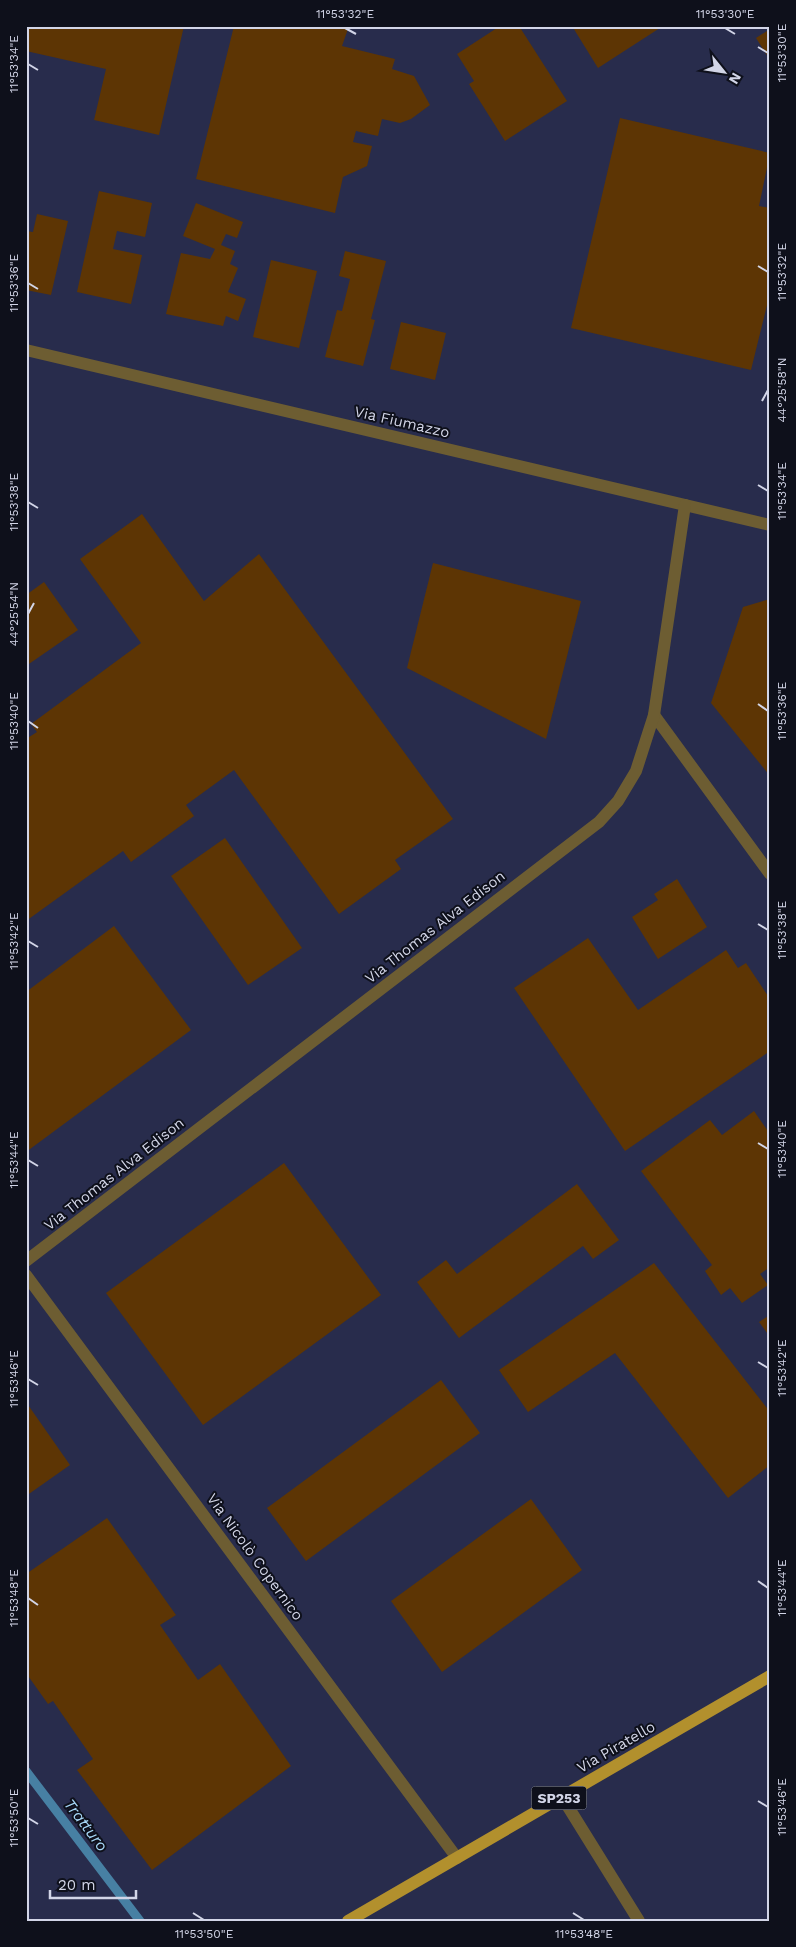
<svg xmlns="http://www.w3.org/2000/svg" width="796" height="1947" viewBox="0 0 796 1947" font-family="'Work Sans',sans-serif">
<style>
.built{fill:#282c4c}
.lines{fill:none;stroke-linecap:round;stroke-linejoin:round}
.stream{stroke:#4780a3;stroke-width:9}
.building{fill:#5d3504}
.street{stroke:#6d5d32;stroke-width:12}
.primary{stroke:#b2902d;stroke-width:12}
.ticks{fill:none;stroke:#d2d5e7;stroke-width:2}
.labels{text-anchor:middle;dominant-baseline:central;stroke-width:4;stroke-linejoin:round;paint-order:stroke}
.shield{fill:#0e101b;stroke:#979aaa;stroke-width:1}
.shield-label{font-size:14px;font-weight:bold;fill:#d2d5e7}
.street-label{font-size:15px;fill:#d2d5e7;stroke:#0e101b}
.water-label{font-size:16px;font-style:italic;fill:#a7d7f7;stroke:#0e101b}
.neatline{fill:none;stroke:#d2d5e7;stroke-width:2}
.ticks-label{font-size:12px;text-anchor:middle;fill:#d2d5e7}
</style>
<rect width="100%" height="100%" fill="#22253f"/>
<rect class="built" x="26" y="26" width="744" height="1895"/>
<g class="lines">
<polyline class="stream" points="26,1771 140,1921"/>
</g>
<g class="building">
<polygon points="26,26 184,26 159,135 94,120 106,69 26,51"/>
<polygon points="234,26 349,26 342,46 395,59 392,69 414,76 430,105 411,119 400,123 382,119 378,136 356,131 353,142 372,146 367,166 343,177 335,213 196,179"/>
<polygon points="500,26 519,26 567,101 505,141 469,84 474,81 457,54"/>
<polygon points="572,26 663,26 598,68"/>
<polygon points="770,29 770,60 756,38"/>
<polygon points="620,118 770,153 759,206 770,208 770,293 751,370 571,328"/>
<polygon points="99,191 152,203 145,237 117,231 113,249 142,255 131,304 77,292"/>
<polygon points="196,203 243,222 237,238 226,234 221,245 235,251 230,264 238,268 228,292 246,299 238,321 226,316 223,326 166,314 181,253 210,259 215,249 183,236"/>
<polygon points="37,214 68,221 51,295 26,290 26,231 33,232"/>
<polygon points="345,251 386,261 371,319 375,320 363,366 325,357 337,310 342,311 350,279 339,276"/>
<polygon points="271,260 317,271 299,348 253,337"/>
<polygon points="401,322 446,333 435,380 390,369"/>
<polygon points="142,514 204,601 259,554 453,819 395,860 401,869 339,914 234,770 186,805 194,816 131,862 123,851 26,921 26,739 37,732 31,724 141,643 80,559"/>
<polygon points="433,563 581,601 546,739 407,668"/>
<polygon points="44,582 78,630 26,666 26,595"/>
<polygon points="770,599 770,776 711,703 743,607"/>
<polygon points="225,838 302,948 248,985 171,876"/>
<polygon points="677,879 707,927 658,959 632,917 658,900 654,894"/>
<polygon points="114,926 191,1030 26,1152 26,992"/>
<polygon points="588,938 638,1010 726,950 738,968 746,963 770,999 770,1051 625,1151 514,988"/>
<polygon points="754,1111 770,1134 770,1267 760,1274 768,1285 742,1303 730,1288 721,1295 705,1271 712,1265 641,1171 710,1120 722,1135"/>
<polygon points="284,1163 381,1295 203,1425 106,1293"/>
<polygon points="577,1184 619,1240 593,1259 583,1246 459,1338 417,1282 446,1260 457,1274"/>
<polygon points="654,1263 770,1412 770,1465 728,1498 615,1353 528,1412 499,1370"/>
<polygon points="770,1315 770,1337 759,1322"/>
<polygon points="441,1380 480,1433 306,1561 267,1508"/>
<polygon points="26,1402 70,1465 26,1496"/>
<polygon points="531,1499 582,1570 442,1672 391,1601"/>
<polygon points="107,1518 176,1615 160,1625 198,1680 220,1664 291,1766 152,1870 77,1770 93,1759 53,1701 48,1704 26,1673 26,1574"/>
</g>
<g class="lines">
<g class="street">
<polyline points="26,350 770,525"/>
<polyline points="654,715 770,874"/>
<polyline points="26,1261 599,822 618,801 636,771 654,715 685,505"/>
<polyline points="26,1275 457,1858"/>
<polyline points="562,1797 639,1921"/>
</g>
<polyline class="primary" points="348,1921 770,1676"/>
</g>
<path class="ticks" d="M 345,28 L 356,34M 725,28 L 735,34M 758,47 L 768,53M 28,64 L 38,70M 758,266 L 768,272M 28,283 L 38,289M 762,401 L 768,390M 758,485 L 768,491M 28,502 L 38,508M 28,614 L 34,603M 758,704 L 768,711M 28,721 L 38,728M 758,924 L 768,930M 28,941 L 38,947M 758,1143 L 768,1149M 28,1160 L 38,1166M 758,1362 L 768,1368M 28,1379 L 38,1385M 758,1581 L 768,1588M 28,1598 L 38,1605M 758,1801 L 768,1807M 28,1818 L 38,1824M 193,1913 L 204,1920M 573,1913 L 584,1920"/>
<g class="labels">
<rect class="shield" x="531.5" y="1786.5" width="55" height="23" rx="4"/>
<g class="shield-label">
<text x="559" y="1798">SP253</text>
</g>
<g class="street-label">
<text transform="translate(402 422) rotate(13)">Via Fiumazzo</text>
<text transform="translate(435 927) rotate(-38)">Via Thomas Alva Edison</text>
<text transform="translate(114 1174) rotate(-38)">Via Thomas Alva Edison</text>
<text transform="translate(255 1557) rotate(54)">Via Nicolò Copernico</text>
<text transform="translate(616 1747) rotate(-30)">Via Piratello</text>
</g>
<g class="water-label">
<text transform="translate(86 1825) rotate(53)">Tratturo</text>
</g>
</g>
<rect width="796" height="1947" fill="none" stroke="#0e101b" stroke-width="55"/>
<g transform="translate(724 72) rotate(120)" stroke="#0e101b" stroke-width="4" paint-order="stroke">
<path d="M0-4L9 19L0 12L-9 19Z" fill="#d2d5e7"/>
<text y="-8" font-size="14" font-weight="bold" text-anchor="middle" fill="#d2d5e7">N</text>
</g>
<path d="M50 1890v8h86v-8" fill="none" stroke="#d2d5e7" stroke-width="2.5"/>
<text x="58" y="1890" font-size="15" fill="#d2d5e7" stroke="#0e101b" stroke-width="4" paint-order="stroke">20 m</text>
<rect x="28" y="28" width="740" height="1892" class="neatline"/>
<g class="ticks-label">
<text x="345" y="18">11°53'32"E</text>
<text x="725" y="18">11°53'30"E</text>
<text transform="translate(782 53) rotate(-90)" y="4">11°53'30"E</text>
<text transform="translate(14 64) rotate(-90)" y="4">11°53'34"E</text>
<text transform="translate(782 272) rotate(-90)" y="4">11°53'32"E</text>
<text transform="translate(14 283) rotate(-90)" y="4">11°53'36"E</text>
<text transform="translate(782 390) rotate(-90)" y="4">44°25'58"N</text>
<text transform="translate(782 491) rotate(-90)" y="4">11°53'34"E</text>
<text transform="translate(14 502) rotate(-90)" y="4">11°53'38"E</text>
<text transform="translate(14 614) rotate(-90)" y="4">44°25'54"N</text>
<text transform="translate(782 711) rotate(-90)" y="4">11°53'36"E</text>
<text transform="translate(14 721) rotate(-90)" y="4">11°53'40"E</text>
<text transform="translate(782 930) rotate(-90)" y="4">11°53'38"E</text>
<text transform="translate(14 941) rotate(-90)" y="4">11°53'42"E</text>
<text transform="translate(782 1149) rotate(-90)" y="4">11°53'40"E</text>
<text transform="translate(14 1160) rotate(-90)" y="4">11°53'44"E</text>
<text transform="translate(782 1368) rotate(-90)" y="4">11°53'42"E</text>
<text transform="translate(14 1379) rotate(-90)" y="4">11°53'46"E</text>
<text transform="translate(782 1588) rotate(-90)" y="4">11°53'44"E</text>
<text transform="translate(14 1598) rotate(-90)" y="4">11°53'48"E</text>
<text transform="translate(782 1807) rotate(-90)" y="4">11°53'46"E</text>
<text transform="translate(14 1818) rotate(-90)" y="4">11°53'50"E</text>
<text x="204" y="1938">11°53'50"E</text>
<text x="584" y="1938">11°53'48"E</text>
</g>
</svg>
